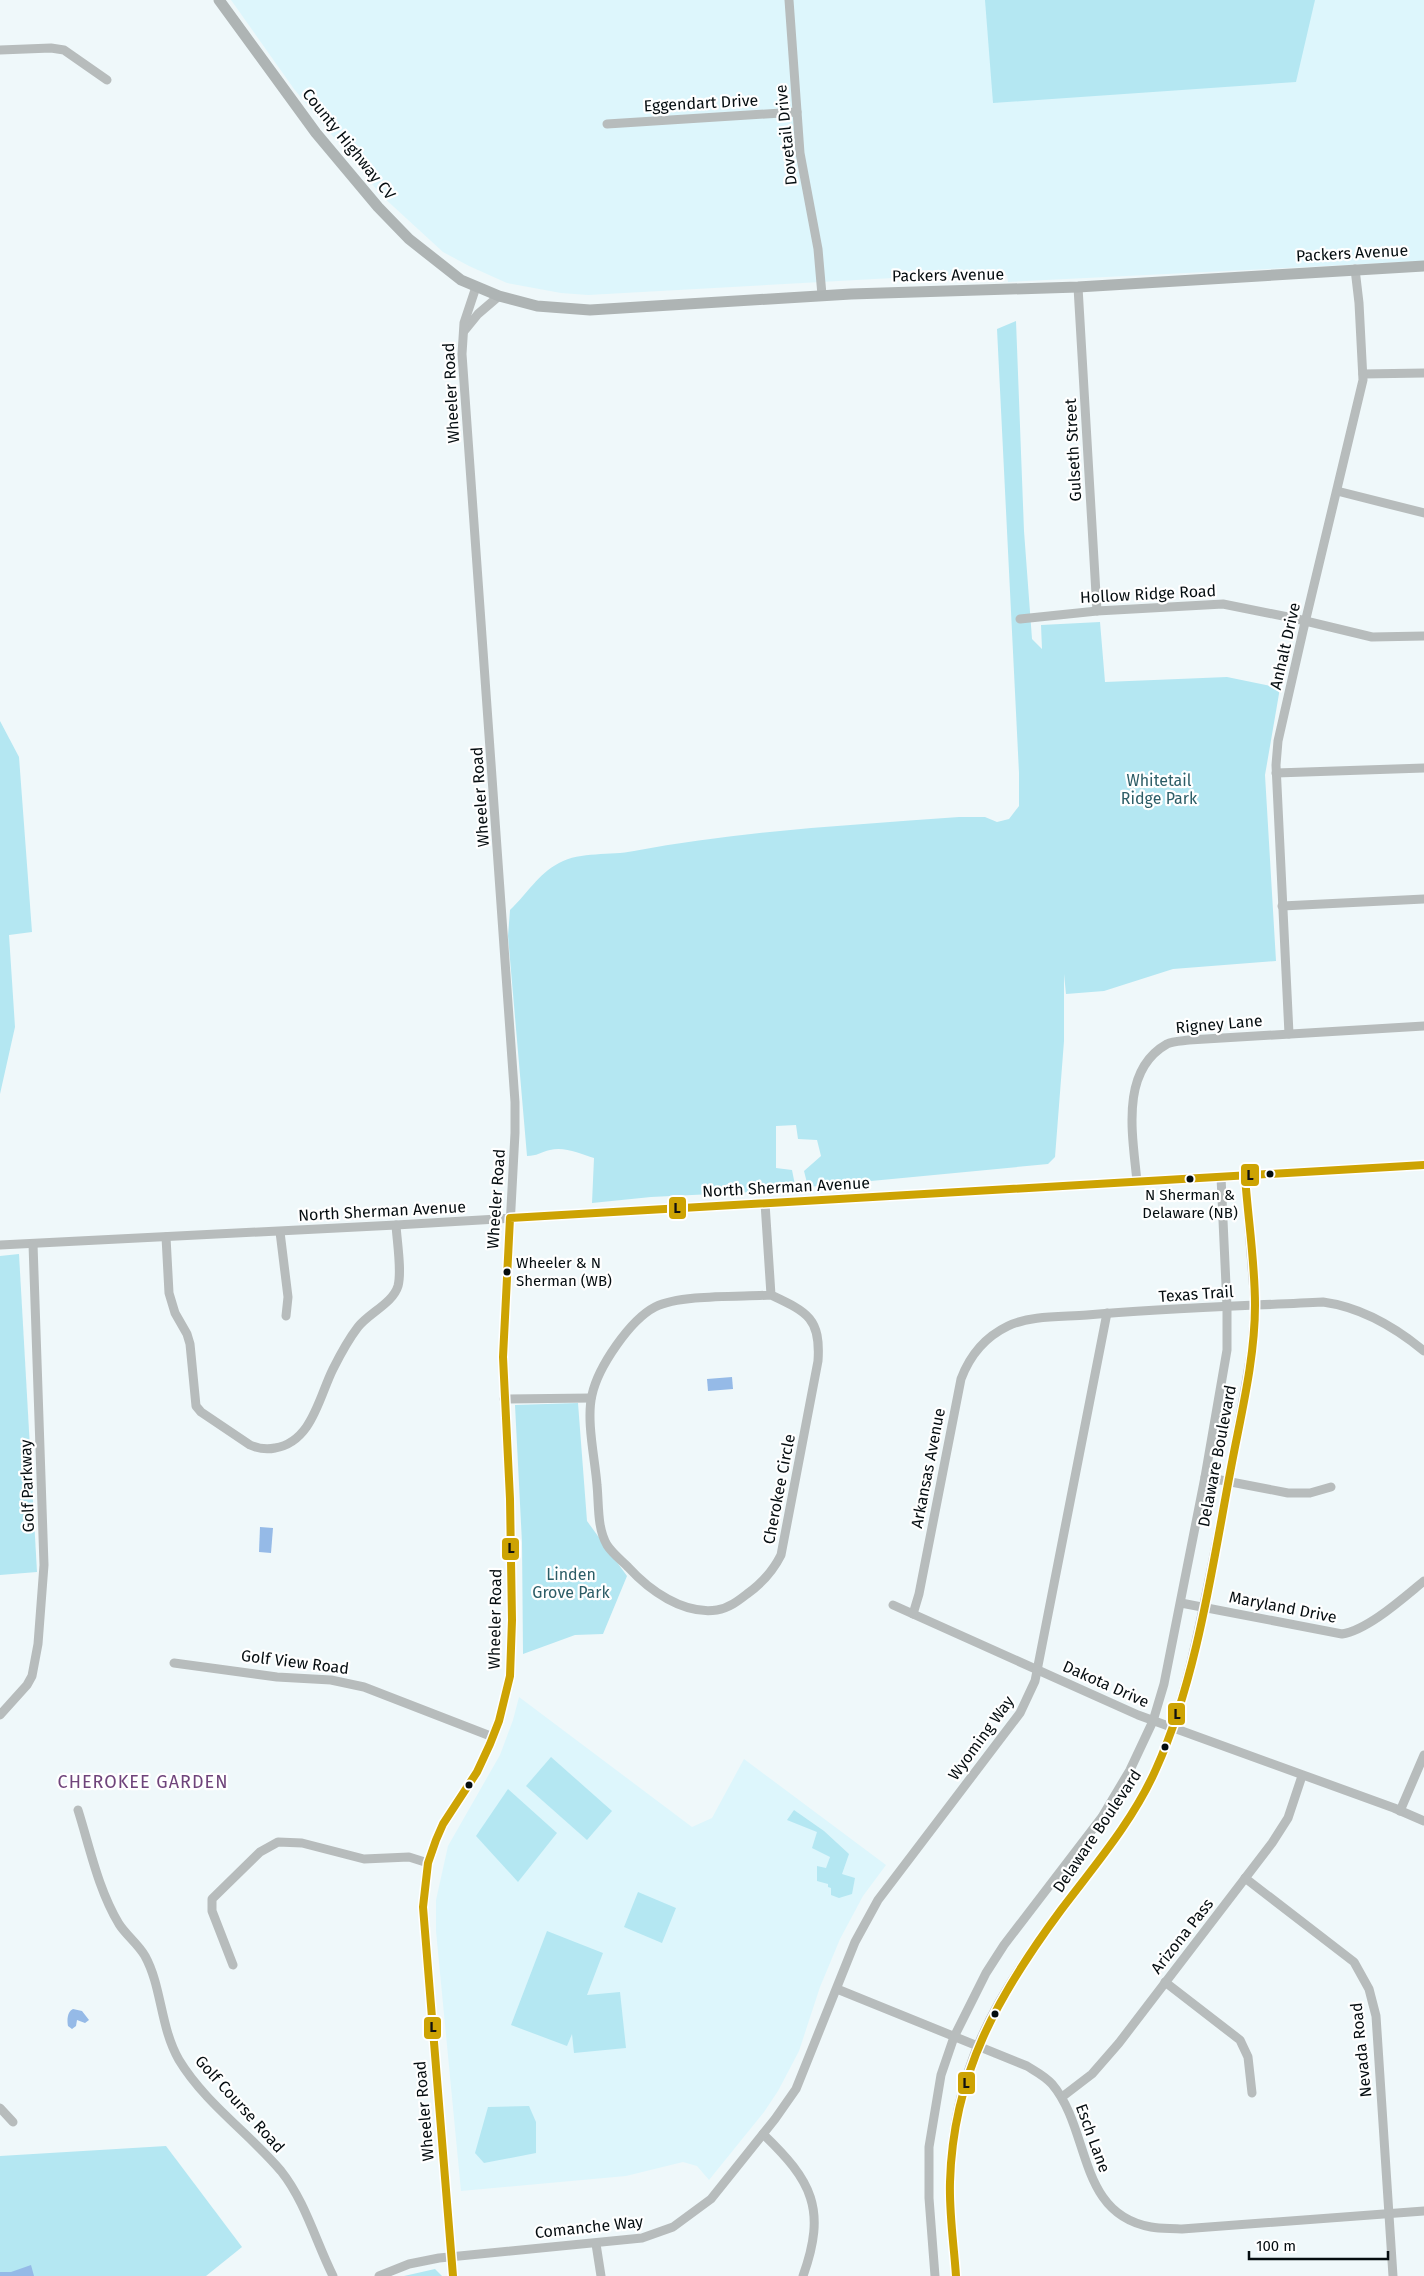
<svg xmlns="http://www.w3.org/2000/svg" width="1424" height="2276" viewBox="0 0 1424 2276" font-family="'Fira Sans',sans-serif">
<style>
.built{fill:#ddf6fc}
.green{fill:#b4e7f2}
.water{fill:#95bae7}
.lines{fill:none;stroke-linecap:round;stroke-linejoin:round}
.minor{stroke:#b7bcbc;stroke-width:9}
.major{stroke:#aeb4b4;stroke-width:11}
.bus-1-casing{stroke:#fff;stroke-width:11}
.bus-1{stroke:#cda303;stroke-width:8}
.bus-dot{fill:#050d10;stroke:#fff;stroke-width:2}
.labels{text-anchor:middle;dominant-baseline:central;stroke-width:4.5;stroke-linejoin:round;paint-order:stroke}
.bus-label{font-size:15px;fill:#050d10;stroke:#fff}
.street-label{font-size:16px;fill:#050d10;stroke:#fff}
.park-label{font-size:16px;fill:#2c5d67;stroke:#fff}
.neighbourhood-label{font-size:18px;letter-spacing:1px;fill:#6f447b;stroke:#fff}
.line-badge{stroke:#fff;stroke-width:2}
.pale-badge-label{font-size:14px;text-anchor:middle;font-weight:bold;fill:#111}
</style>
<rect width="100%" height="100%" fill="#eff8fa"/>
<g class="built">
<polygon points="231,0 1424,0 1424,261 1008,282 1007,275 983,273 588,295 561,293 507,283 469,266 443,252 382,196 294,89"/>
<polygon points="519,1697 692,1827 712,1818 744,1759 886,1865 863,1896 840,1939 820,1987 799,2051 778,2091 764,2112 709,2180 697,2166 683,2162 626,2176 461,2191 436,1931 436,1900 448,1846 500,1755 513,1720"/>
</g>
<g class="green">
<polygon points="985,0 1315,0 1296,82 993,103"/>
<path d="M 1016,321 L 1024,531 L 1032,639 L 1042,649 L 1041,625 L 1100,622 L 1105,682 L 1227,677 L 1280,688 L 1265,775 L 1276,961 L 1173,969 L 1104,991 L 1066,994 L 1064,974 L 1064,1041 L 1055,1157 L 1048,1164 L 808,1187 L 804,1171 L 821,1156 L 817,1140 L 798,1139 L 796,1125 L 776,1126 L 776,1168 L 792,1170 L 796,1190 L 651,1197 L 592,1203 L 594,1158 C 581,1154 564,1146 550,1150 C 541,1152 537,1156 527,1156 L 508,936 L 510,910 C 527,894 538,874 559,863 C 581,851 610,856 634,851 C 741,831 850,825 959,817 L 985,817 L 997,822 L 1009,819 L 1019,806 L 1019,773 L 997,329 Z"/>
<polygon points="0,721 19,757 32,932 9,935 15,1027 0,1094"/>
<polygon points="19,1254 37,1572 0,1575 0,1256"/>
<polygon points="578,1403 587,1521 627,1576 603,1634 575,1635 523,1654 522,1543 515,1405"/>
<polygon points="551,1757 612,1811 587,1840 526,1786"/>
<polygon points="508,1789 557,1833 518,1882 476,1836"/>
<polygon points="794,1810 824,1831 849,1854 842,1874 855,1878 852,1894 839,1898 831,1895 831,1888 828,1887 828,1884 817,1881 817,1866 826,1868 830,1857 812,1848 817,1832 787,1820"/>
<polygon points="638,1892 676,1908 662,1943 624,1927"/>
<polygon points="547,1931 603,1953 587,1995 620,1992 626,2048 574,2053 572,2034 567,2046 511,2025"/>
<polygon points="529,2106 536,2122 536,2153 484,2163 475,2153 488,2107"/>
<polygon points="166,2146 242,2247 206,2276 0,2276 0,2156"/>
<polygon points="435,2269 442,2276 404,2276"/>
</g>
<g class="water">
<polygon points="732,1377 733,1389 708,1391 707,1379"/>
<polygon points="260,1527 273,1528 271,1553 259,1552"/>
<path d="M 73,2009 L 82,2011 L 89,2020 L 85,2023 L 77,2020 L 76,2026 L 72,2029 L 68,2026 C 67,2020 67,2012 73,2009 Z"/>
<polygon points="31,2265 34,2276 0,2276 0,2272 11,2272"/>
</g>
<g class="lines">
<g class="minor">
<polyline points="789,0 800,153 818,249 822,295"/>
<polyline points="0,50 51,48 64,50 107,80"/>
<polyline points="607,124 797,112"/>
<polyline points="1078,287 1097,611"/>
<polyline points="465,330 478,314 499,296"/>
<polyline points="1363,374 1424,373"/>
<polyline points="1337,491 1424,513"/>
<polyline points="1020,619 1097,611 1223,604 1293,618 1372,637 1424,636"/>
<polyline points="1276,773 1424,768"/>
<polyline points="1282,906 1424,899"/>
<polyline points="1289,1034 1276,765 1278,741 1303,631 1363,380 1359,303 1355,269"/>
<path d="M 1137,1182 C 1133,1137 1119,1071 1167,1044 C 1173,1041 1183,1041 1189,1040 L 1424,1026"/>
<path d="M 765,1203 L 771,1295 C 741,1297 681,1294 655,1307 C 630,1320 598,1367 592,1395 C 586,1420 595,1459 597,1485 C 599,1505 597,1528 607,1545 C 612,1553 621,1560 628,1567 C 649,1590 683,1615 717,1610 C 729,1608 738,1601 747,1594 C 761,1584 773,1571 781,1555 L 818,1361 C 821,1318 807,1312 771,1295"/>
<polyline points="280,1232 288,1297 286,1316"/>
<path d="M 166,1237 L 169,1293 L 175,1313 L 187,1334 L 190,1344 L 196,1406 L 201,1412 L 250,1445 C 259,1449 266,1450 275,1448 C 312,1442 319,1397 333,1369 C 340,1355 348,1340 358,1327 C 369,1313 393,1303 398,1286 C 402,1271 397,1242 396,1225"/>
<polyline points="0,1245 396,1225 1424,1165"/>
<polyline points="504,1399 591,1398"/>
<polyline points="1205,1477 1288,1493 1310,1493 1331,1487"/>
<path d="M 1181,1603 L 1342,1634 C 1368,1630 1403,1598 1424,1581"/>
<polyline points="893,1605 1138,1715 1394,1808 1424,1821"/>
<path d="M 913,1614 L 919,1594 L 961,1379 C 970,1355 985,1337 1008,1326 C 1031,1315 1062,1317 1087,1315 C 1165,1308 1244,1306 1323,1302 C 1360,1307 1395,1327 1424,1351"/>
<polyline points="174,1663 277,1677 331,1680 364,1687 493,1737"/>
<polyline points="0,1715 27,1685 32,1676 38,1644 44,1565 33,1244"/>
<path d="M 78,1810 C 90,1848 98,1889 119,1924 C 126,1935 138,1944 145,1956 C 162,1987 160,2027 179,2060 C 205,2103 249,2133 281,2171 C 305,2201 316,2242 333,2276"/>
<polyline points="1400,1811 1424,1755"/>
<polyline points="1245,1878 1354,1962 1369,1989 1376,2016 1393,2276"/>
<polyline points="233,1965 212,1911 212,1899 260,1852 278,1842 302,1843 364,1859 409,1857 428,1863"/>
<polyline points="1165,1982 1240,2040 1248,2057 1252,2093"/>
<path d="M 837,1989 L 1027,2066 C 1035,2071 1045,2076 1052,2084 C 1091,2130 1077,2214 1151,2227 C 1161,2229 1172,2228 1182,2229 L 1424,2211"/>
<polyline points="1062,2097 1092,2074 1119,2043 1272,1843 1288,1818 1302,1776"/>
<polyline points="0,2108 13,2122"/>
<path d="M 763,2134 C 812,2181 827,2209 803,2276"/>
<polyline points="596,2244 601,2276"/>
<polyline points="379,2276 409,2264 439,2258 642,2238 673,2227 711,2199 775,2119 796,2089 855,1942 878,1900 1020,1713 1035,1681 1107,1313"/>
<polyline points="453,2276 423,1907 428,1863 436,1840 443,1824 477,1772 490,1744 499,1721 510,1676 512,1620 510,1499 503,1357 515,1133 515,1102 462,354 464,323 476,287"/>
<polyline points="935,2276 929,2198 929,2147 941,2075 954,2037 986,1973 1004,1945 1102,1817 1130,1770 1153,1721 1164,1684 1205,1477 1227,1350 1227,1307 1221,1177"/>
<path d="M 956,2276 C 954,2245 949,2213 950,2181 C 952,2072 995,1997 1059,1913 C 1093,1867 1134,1820 1157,1768 C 1185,1702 1199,1630 1213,1560 C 1227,1490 1240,1419 1252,1348 L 1255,1305 L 1245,1176"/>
</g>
<polyline class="major" points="219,0 316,133 378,207 409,239 461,280 499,296 537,306 590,310 851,294 1078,287 1424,266"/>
<defs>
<g id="bus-1">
<polyline points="453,2276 423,1907 428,1863 436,1840 443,1824 477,1772 490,1744 499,1721 510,1676 512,1620 510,1499 503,1357 510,1218 1424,1165"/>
<path d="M 956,2276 C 954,2245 949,2214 950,2182 C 953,2074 998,1995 1061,1910 C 1095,1865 1133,1821 1156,1769 C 1196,1681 1212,1569 1230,1473 C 1240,1418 1255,1361 1255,1305 C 1255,1262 1248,1219 1245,1176"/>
</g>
</defs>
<use href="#bus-1" class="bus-1-casing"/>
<use href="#bus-1" class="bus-1"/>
</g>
<g class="bus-dot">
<circle cx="1270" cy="1174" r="4.5"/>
<circle cx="1190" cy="1179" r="4.5"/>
<circle cx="507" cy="1272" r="4.5"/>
<circle cx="1165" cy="1747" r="4.5"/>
<circle cx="469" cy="1785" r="4.5"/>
<circle cx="995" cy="2014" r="4.5"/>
</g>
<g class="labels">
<g class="bus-label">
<text x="1190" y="1195">N Sherman &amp;<tspan x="1190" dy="18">Delaware (NB)</tspan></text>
<text x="516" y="1263" text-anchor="start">Wheeler &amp; N<tspan x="516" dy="18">Sherman (WB)</tspan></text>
</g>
<g class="street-label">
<text transform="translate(701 103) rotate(-3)">Eggendart Drive</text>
<text transform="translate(786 135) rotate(-96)">Dovetail Drive</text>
<text transform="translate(349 144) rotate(51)">County Highway CV</text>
<text transform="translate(1352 253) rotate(-3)">Packers Avenue</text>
<text transform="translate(948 275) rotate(-1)">Packers Avenue</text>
<text transform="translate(451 393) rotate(-93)">Wheeler Road</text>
<text transform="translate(1073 450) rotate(-93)">Gulseth Street</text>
<text transform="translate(1148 594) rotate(-3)">Hollow Ridge Road</text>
<text transform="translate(1285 646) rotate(-77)">Anhalt Drive</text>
<text transform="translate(480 797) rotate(-94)">Wheeler Road</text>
<text transform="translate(1219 1024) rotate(-5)">Rigney Lane</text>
<text transform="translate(786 1187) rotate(-3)">North Sherman Avenue</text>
<text transform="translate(496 1199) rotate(-86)">Wheeler Road</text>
<text transform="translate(382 1211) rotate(-3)">North Sherman Avenue</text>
<text transform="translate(1196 1294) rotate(-4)">Texas Trail</text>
<text transform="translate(1217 1456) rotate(-79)">Delaware Boulevard</text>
<text transform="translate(928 1468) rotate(-79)">Arkansas Avenue</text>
<text transform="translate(27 1486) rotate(-92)">Golf Parkway</text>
<text transform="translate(779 1489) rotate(-79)">Cherokee Circle</text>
<text transform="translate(1283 1607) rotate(11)">Maryland Drive</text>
<text transform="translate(495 1619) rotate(-89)">Wheeler Road</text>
<text transform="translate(295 1662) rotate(7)">Golf View Road</text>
<text transform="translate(1106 1684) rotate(24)">Dakota Drive</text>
<text transform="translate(981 1738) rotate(-54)">Wyoming Way</text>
<text transform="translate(1097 1831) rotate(-56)">Delaware Boulevard</text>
<text transform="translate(1182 1936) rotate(-52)">Arizona Pass</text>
<text transform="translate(1361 2050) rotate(-96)">Nevada Road</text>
<text transform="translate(240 2104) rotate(48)">Golf Course Road</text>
<text transform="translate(424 2111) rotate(-95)">Wheeler Road</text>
<text transform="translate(1093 2138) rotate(70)">Esch Lane</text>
<text transform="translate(589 2227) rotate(-6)">Comanche Way</text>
</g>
<g class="park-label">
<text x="1159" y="780">Whitetail<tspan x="1159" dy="18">Ridge Park</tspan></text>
<text x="571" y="1574">Linden<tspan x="571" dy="18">Grove Park</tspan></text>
</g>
<g class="neighbourhood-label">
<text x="143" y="1782">CHEROKEE GARDEN</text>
</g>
</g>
<g class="line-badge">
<rect x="1240" y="1163" width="20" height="24" rx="5" fill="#cda303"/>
<rect x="668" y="1196" width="19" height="24" rx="5" fill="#cda303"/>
<rect x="501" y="1537" width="19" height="24" rx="5" fill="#cda303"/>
<rect x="1167" y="1702" width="19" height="24" rx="5" fill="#cda303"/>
<rect x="423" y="2016" width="19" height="24" rx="5" fill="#cda303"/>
<rect x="957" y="2071" width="19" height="24" rx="5" fill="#cda303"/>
</g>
<g class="pale-badge-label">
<text x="1250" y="1180">L</text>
<text x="677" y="1213">L</text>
<text x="511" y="1553">L</text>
<text x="1177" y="1719">L</text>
<text x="433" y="2032">L</text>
<text x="966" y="2088">L</text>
</g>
<path d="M1249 2251v8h139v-8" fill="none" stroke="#050d10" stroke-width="2.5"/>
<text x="1256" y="2251" font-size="15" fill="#050d10" stroke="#ffffff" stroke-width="4" paint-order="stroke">100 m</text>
</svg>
